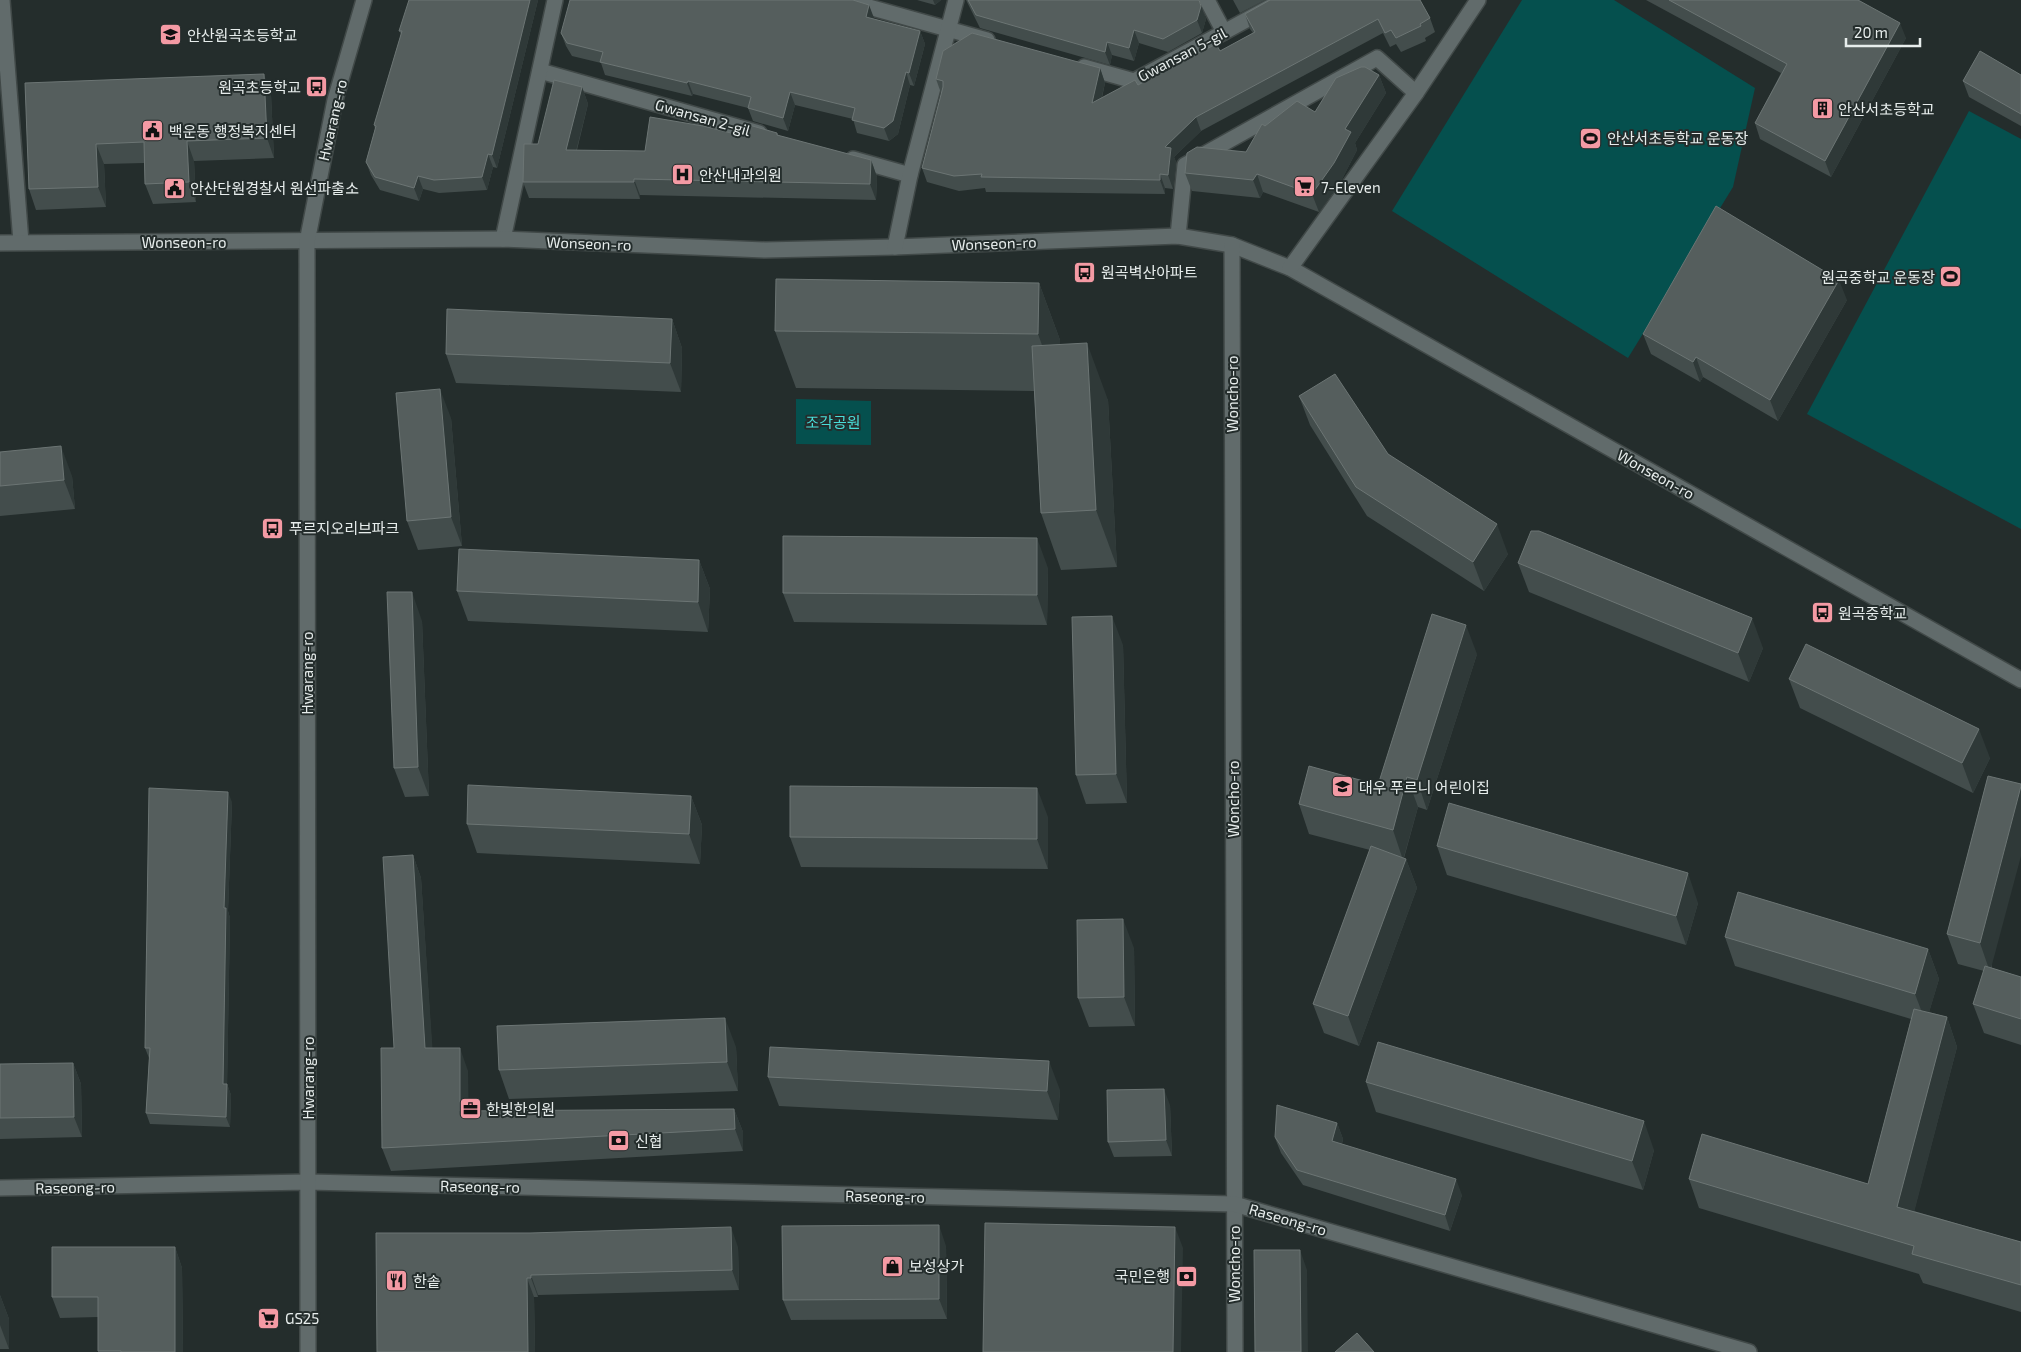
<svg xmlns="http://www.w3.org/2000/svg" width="2021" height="1352" viewBox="0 0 2021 1352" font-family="'Exo 2','Noto Sans KR',sans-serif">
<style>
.green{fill:#05504e}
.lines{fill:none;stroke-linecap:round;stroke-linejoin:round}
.minor-casing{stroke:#414948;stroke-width:18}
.minor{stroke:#616b6b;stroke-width:15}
.wall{fill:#434d4c}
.shaded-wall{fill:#2f3938}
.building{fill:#555e5d;stroke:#6c7574}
.labels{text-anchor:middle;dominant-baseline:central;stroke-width:4;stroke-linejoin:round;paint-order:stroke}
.poi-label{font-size:15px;fill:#e7edec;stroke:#242d2c;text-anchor:start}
.street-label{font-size:15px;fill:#e7edec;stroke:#242d2c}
.park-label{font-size:15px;fill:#48ddd9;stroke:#242d2c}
</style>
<rect width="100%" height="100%" fill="#242d2c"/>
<g class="green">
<polygon points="1522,0 1614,0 1755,88 1733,187 1628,358 1392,211"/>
<polygon points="1969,111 2021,139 2021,529 1807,414"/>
<polygon points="796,399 871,401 871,445 796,444"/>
</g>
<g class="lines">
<defs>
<g id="minor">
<polyline points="2,0 21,242"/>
<polyline points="844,0 987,40"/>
<polyline points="1207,0 1224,32"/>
<polyline points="1084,67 1134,81 1283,0"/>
<polyline points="540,71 759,133"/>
<polyline points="853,159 910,175"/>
<polyline points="1178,236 1185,165 1377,58 1416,93"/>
<polyline points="503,239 555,0"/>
<polyline points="0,243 503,239 765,250 895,247 1178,236 1232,245 1290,268 2021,680"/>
<polyline points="1232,245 1235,1352"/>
<polyline points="895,247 910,175 956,0"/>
<polyline points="1290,268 1416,93 1478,0"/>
<polyline points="0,1188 308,1182 1234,1204 1749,1352"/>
<polyline points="308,1352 307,242 335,100 364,0"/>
</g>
</defs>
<use href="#minor" class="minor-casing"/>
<use href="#minor" class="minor"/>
</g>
<g class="wall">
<polygon points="538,0 497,168 493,167 487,190 439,193 423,189 419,201 380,190 371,175 366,162 375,129 374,125 401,34 399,31"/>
<polygon points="917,0 941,0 935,5"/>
<polygon points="966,0 1199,0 1206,19 1202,33 1168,52 1139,43 1134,61 1112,55 1110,65 980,28"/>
<polygon points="1233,0 1265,0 1240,13"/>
<polygon points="1646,0 1858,0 1906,38 1831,177 1760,139 1755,123 1781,73"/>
<polygon points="869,5 873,19 920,31 925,44 914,86 910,85 898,134 889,141 857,133 853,119 795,105 788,131 753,121 748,108 693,94 692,96 605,75 601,63 572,56 566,46 561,33"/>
<polygon points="1245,14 1430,18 1435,32 1425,38 1426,41 1401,52 1396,44 1390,47 1383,33 1201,131 1174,157 1176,162 1173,189 1165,188 1165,194 986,192 985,188 959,191 927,182 922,168 941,93 936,79 1100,68 1105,83 1102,98 1138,85 1220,51 1253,33 1250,29"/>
<polygon points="1379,75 1386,93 1355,143 1357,150 1341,181 1319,212 1263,192 1260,198 1192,191 1185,173 1246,152 1265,126 1315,112"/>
<polygon points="2021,75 2021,126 1969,97 1963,81"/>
<polygon points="25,83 271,95 274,158 194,161 196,202 153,204 145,184 144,163 104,164 106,207 36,210 29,189"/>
<polygon points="582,87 588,104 577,150 645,151 739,135 777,133 779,136 871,160 877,177 876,200 640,195 640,199 529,198 523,182 538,144"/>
<polygon points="1039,283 1060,340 1060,345 1108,400 1117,567 1061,570 1041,513 1034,391 796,388 775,331"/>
<polygon points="1847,300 1778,421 1703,377 1700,382 1651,354 1643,334"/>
<polygon points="672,319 682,348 681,392 456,383 446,354"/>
<polygon points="1299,396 1388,454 1508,554 1484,591 1367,516 1310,425"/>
<polygon points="451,418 462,546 418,550 407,521"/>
<polygon points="0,452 72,476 75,509 0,516"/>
<polygon points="699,560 710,589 708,632 468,621 457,591"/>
<polygon points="1518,563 1763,648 1749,682 1529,592"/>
<polygon points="1048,568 1047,625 794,622 783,593"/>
<polygon points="422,621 429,796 405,797 394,768"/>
<polygon points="1123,645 1127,803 1086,804 1076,775"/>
<polygon points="1477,654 1427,810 1418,807 1404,858 1406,859 1417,888 1359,1046 1324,1033 1313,1004 1370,850 1309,834 1299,804 1378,785"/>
<polygon points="1789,679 1990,758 1973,793 1800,708"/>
<polygon points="1988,776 1992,968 2021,977 2021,1045 1984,1033 1973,1004 1984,971 1958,964 1947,934"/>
<polygon points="691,796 702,825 700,864 477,853 467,824"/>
<polygon points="232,802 228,911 230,918 227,1084 231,1095 230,1127 150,1124 146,1113 149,1058 145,1048"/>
<polygon points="1048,817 1048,869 801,867 790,837"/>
<polygon points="1437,846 1698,903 1686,945 1447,875"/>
<polygon points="413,855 421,878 432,1048 468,1071 468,1111 734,1109 743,1132 743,1151 391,1171 382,1148 394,1048"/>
<polygon points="1725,937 1928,949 1939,979 1929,1012 1947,1017 1957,1047 1914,1211 2021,1242 2021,1312 1923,1283 1919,1274 1699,1208 1689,1179 1868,1184 1911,1019 1735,966"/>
<polygon points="1134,948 1135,1026 1089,1027 1078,998"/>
<polygon points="736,1047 738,1091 509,1099 499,1070"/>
<polygon points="73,1063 81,1084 82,1137 0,1139 0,1064"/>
<polygon points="768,1077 1060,1090 1058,1120 779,1106"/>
<polygon points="1366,1082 1654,1150 1643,1190 1376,1112"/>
<polygon points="1170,1105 1172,1156 1114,1157 1108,1142"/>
<polygon points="1337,1123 1343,1139 1342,1144 1462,1195 1450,1231 1303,1185 1281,1153 1275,1138"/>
<polygon points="376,1233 738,1247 739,1290 538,1295 538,1297 534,1297 535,1352 377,1352"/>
<polygon points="946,1246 947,1319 791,1320 783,1300"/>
<polygon points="175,1247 182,1268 183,1352 98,1352 98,1317 60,1318 52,1297"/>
<polygon points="0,1295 9,1319 9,1349 0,1349"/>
</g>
<g class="shaded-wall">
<polygon points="530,0 538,0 497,168 492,155"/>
<polygon points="933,0 941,0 935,5"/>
<polygon points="869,5 874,18 871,30 866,17"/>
<polygon points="1201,6 1206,19 1202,33 1197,20"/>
<polygon points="1900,23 1906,38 1831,177 1825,161"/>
<polygon points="1134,30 1139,43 1134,61 1129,48"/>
<polygon points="920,31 925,44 914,86 909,73"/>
<polygon points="1107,42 1112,55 1110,65 1105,52"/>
<polygon points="1100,68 1105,83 1097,117 1092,103"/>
<polygon points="906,72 910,85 898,134 889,141 884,128"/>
<polygon points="264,74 271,95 274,158 267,138"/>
<polygon points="1379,75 1386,93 1355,143 1357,150 1341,181 1319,212 1312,194 1345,129"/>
<polygon points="688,81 693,94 692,96 687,83"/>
<polygon points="582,87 588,104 572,167 566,150"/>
<polygon points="790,92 795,105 788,131 783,118"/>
<polygon points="1196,117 1201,131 1174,157 1176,162 1173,189 1168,175 1165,147"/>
<polygon points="187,141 194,161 196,202 189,182"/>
<polygon points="96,144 104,164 106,207 98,187"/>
<polygon points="488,154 493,167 487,190 482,177"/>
<polygon points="871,160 877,177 876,200 870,184"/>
<polygon points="1160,174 1165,188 1165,194 1160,180"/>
<polygon points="1257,174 1263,192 1260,198 1253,180"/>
<polygon points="418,176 423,189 419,201 414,188"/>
<polygon points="634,179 640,195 640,199 634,182"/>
<polygon points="1839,280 1847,300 1778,421 1770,400"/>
<polygon points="1039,283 1060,340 1059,392 1038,334"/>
<polygon points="672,319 682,348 681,392 670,363"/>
<polygon points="1087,343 1108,400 1117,567 1096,510"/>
<polygon points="1696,357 1703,377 1700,382 1693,362"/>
<polygon points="440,389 451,418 462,546 451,517"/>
<polygon points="61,446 72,476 75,509 64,480"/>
<polygon points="1497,524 1508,554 1484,591 1473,562"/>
<polygon points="1037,538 1048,568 1047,625 1037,595"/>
<polygon points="699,560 710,589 708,632 698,602"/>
<polygon points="412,592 422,621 429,796 418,767"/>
<polygon points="1112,616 1123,645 1127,803 1116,774"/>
<polygon points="1752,618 1763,648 1749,682 1738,653"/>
<polygon points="1466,625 1477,654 1427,810 1417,780"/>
<polygon points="1979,729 1990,758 1973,793 1962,763"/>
<polygon points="1407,777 1418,807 1403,860 1393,830"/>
<polygon points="2021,786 2021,856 1990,972 1980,943"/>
<polygon points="1037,788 1048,817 1048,869 1037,839"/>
<polygon points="228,792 232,802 228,911 230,918 227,1094 227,1084 231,1095 230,1127 226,1117 223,1084 224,908"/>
<polygon points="691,796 702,825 700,864 689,834"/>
<polygon points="413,855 421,878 434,1071 425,1048"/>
<polygon points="1406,859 1417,888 1359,1046 1348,1016"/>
<polygon points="1688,873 1698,903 1686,945 1676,916"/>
<polygon points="1123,919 1134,948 1135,1026 1124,997"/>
<polygon points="1928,949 1939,979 1926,1023 1915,994"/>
<polygon points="1947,1017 1957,1047 1908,1236 1897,1207"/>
<polygon points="725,1018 736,1047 738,1091 727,1062"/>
<polygon points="460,1048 468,1071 469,1134 460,1111"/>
<polygon points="1049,1061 1060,1090 1058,1120 1047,1091"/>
<polygon points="73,1063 81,1084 82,1137 74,1117"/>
<polygon points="1164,1089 1170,1105 1172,1156 1166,1140"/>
<polygon points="734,1109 743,1132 743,1151 735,1129"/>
<polygon points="1644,1121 1654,1150 1643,1190 1632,1161"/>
<polygon points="1337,1123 1343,1139 1338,1156 1332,1141"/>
<polygon points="1456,1179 1462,1195 1450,1231 1445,1215"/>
<polygon points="939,1225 946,1246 947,1319 939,1299"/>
<polygon points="731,1227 738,1247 739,1290 732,1270"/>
<polygon points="1175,1227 1183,1248 1181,1352 1173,1352"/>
<polygon points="175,1247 182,1268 183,1352 175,1352"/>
<polygon points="1300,1250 1307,1270 1308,1352 1301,1352"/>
<polygon points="531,1275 538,1295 538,1297 531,1278"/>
<polygon points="527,1278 534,1297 535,1352 528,1352"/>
<polygon points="0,1295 9,1319 9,1349 0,1325"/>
</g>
<g class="building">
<polygon points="409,0 530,0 492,155 488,154 482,177 434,180 418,176 414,188 375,177 366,162 376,126 374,125 402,31 399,31"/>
<polygon points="570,0 853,0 869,5 866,17 920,31 909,73 906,72 893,121 884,128 852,120 855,108 790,92 783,118 748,108 751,97 688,81 687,83 600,62 603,52 567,43 561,33"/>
<polygon points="968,0 1199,0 1201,6 1197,20 1163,39 1134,30 1129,48 1107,42 1105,52 976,15"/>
<polygon points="1270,0 1420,0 1430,18 1420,24 1421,26 1396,38 1391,30 1385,33 1378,19 1196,117 1165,147 1171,148 1168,175 1160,174 1160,180 981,177 982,174 954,176 922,168 943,87 943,81 936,79 943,51 972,33 1100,68 1092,103 1135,80 1138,85 1216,44 1220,51 1255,32 1245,14"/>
<polygon points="1669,0 1858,0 1900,23 1825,161 1755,123 1787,64"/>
<polygon points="1980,51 2021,75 2021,114 1963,81"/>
<polygon points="1361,67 1365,67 1379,75 1345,129 1351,132 1334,163 1312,194 1257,174 1253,180 1185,173 1187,153 1197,147 1246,152 1262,124 1265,126 1297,101 1315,112 1336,78"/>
<polygon points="264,74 267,138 187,141 189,182 145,184 144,142 96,144 98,187 29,189 25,83"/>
<polygon points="554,80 582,87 566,150 645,151 650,117 703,126 739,135 742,123 777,133 777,135 871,160 870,184 634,179 634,182 523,182 524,144 538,144"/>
<polygon points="1716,206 1839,280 1770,400 1696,357 1693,362 1643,334"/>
<polygon points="776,279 1039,283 1038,334 775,331"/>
<polygon points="447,309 672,319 670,363 446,354"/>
<polygon points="1087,343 1096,510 1041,513 1032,346"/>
<polygon points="1335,374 1388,454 1497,524 1473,562 1356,487 1299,396"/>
<polygon points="440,389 451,517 407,521 396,393"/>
<polygon points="61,446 64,480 0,486 0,452"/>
<polygon points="1531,531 1539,531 1752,618 1738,653 1518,563"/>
<polygon points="783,536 1037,538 1037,595 783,593"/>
<polygon points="459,549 699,560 698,602 457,591"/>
<polygon points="387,592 412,592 418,767 394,768"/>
<polygon points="1432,614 1466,625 1417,780 1407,777 1393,830 1299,804 1309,766 1378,785"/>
<polygon points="1112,616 1116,774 1076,775 1072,617"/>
<polygon points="1806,644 1979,729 1962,763 1789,679"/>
<polygon points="1988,776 2021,784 2021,786 1980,943 1947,934"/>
<polygon points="468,785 691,796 689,834 467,824"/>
<polygon points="790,786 1037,788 1037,839 790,837"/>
<polygon points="149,788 228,792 224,908 226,908 223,1084 227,1084 226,1117 146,1113 150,1048 145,1048"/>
<polygon points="1449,803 1688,873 1676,916 1437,846"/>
<polygon points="1371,846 1406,859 1348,1016 1313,1004"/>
<polygon points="413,855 425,1048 460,1048 460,1111 734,1109 735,1129 382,1148 381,1048 394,1048 383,857"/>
<polygon points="1738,892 1928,949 1915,994 1725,937"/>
<polygon points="1123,919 1124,997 1078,998 1077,920"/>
<polygon points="1985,966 2021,977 2021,1019 1973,1004"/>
<polygon points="1914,1009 1947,1017 1897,1207 2021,1242 2021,1285 1912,1254 1914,1246 1689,1179 1702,1134 1868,1184"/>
<polygon points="725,1018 727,1062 499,1070 497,1026"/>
<polygon points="1378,1042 1644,1121 1632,1161 1366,1082"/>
<polygon points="770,1047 1049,1061 1047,1091 768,1077"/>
<polygon points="73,1063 74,1117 0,1118 0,1064"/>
<polygon points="1164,1089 1166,1140 1108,1142 1107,1090"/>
<polygon points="1277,1105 1337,1123 1332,1141 1456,1179 1445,1215 1297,1170 1275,1137"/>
<polygon points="985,1223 1175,1227 1173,1352 983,1352"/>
<polygon points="939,1225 939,1299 783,1300 782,1226"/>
<polygon points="731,1227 732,1270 531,1275 531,1278 527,1278 528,1352 377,1352 376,1233 530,1233"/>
<polygon points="52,1247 175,1247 175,1352 121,1352 121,1351 98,1351 98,1297 52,1297"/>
<polygon points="1254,1250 1300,1250 1301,1352 1255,1352"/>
<polygon points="1357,1333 1374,1352 1335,1352"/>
</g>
<defs>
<symbol id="school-square" viewBox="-11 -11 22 22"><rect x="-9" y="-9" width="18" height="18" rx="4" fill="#f49aa4" stroke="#242d2c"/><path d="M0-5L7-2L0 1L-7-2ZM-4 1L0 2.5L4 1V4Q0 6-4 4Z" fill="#111"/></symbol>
<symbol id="bus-square" viewBox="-11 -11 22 22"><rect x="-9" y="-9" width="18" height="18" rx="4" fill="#f49aa4" stroke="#242d2c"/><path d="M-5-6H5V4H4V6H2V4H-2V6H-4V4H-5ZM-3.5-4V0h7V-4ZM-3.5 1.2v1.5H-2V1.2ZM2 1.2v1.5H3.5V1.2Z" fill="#111"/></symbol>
<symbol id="building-square" viewBox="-11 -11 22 22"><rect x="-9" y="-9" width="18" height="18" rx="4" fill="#f49aa4" stroke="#242d2c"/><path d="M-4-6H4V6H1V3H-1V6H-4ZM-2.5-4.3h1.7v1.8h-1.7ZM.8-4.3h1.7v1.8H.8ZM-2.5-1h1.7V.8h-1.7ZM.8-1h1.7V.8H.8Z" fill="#111"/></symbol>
<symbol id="civic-square" viewBox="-11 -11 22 22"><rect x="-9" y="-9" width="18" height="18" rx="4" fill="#f49aa4" stroke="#242d2c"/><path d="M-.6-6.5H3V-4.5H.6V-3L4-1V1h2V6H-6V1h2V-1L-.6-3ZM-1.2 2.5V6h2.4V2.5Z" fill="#111"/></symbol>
<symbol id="stadium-square" viewBox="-11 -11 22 22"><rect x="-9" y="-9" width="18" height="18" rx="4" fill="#f49aa4" stroke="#242d2c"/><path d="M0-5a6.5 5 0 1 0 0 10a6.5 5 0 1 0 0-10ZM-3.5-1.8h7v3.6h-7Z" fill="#111"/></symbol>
<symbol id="hospital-square" viewBox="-11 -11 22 22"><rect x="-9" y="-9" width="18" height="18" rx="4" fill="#f49aa4" stroke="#242d2c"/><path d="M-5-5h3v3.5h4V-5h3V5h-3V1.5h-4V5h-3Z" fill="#111"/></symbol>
<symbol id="supermarket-square" viewBox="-11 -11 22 22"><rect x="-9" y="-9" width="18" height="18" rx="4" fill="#f49aa4" stroke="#242d2c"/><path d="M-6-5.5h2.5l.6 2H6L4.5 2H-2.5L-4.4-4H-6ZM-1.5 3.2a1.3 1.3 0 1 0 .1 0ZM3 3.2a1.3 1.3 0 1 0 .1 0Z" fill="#111"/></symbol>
<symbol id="office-square" viewBox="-11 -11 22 22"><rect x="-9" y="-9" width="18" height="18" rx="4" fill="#f49aa4" stroke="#242d2c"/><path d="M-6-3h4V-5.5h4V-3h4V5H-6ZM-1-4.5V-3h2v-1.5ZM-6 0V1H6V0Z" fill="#111"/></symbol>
<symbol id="bank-square" viewBox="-11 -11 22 22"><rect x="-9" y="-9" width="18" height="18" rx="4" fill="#f49aa4" stroke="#242d2c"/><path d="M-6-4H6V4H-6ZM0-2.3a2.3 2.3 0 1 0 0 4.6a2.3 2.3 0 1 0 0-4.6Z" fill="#111"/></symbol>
<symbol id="shop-square" viewBox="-11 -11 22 22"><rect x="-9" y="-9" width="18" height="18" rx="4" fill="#f49aa4" stroke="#242d2c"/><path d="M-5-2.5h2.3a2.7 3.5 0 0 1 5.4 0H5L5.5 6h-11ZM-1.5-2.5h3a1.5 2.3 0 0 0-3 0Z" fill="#111"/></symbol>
<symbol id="restaurant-square" viewBox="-11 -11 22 22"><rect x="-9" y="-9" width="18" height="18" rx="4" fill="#f49aa4" stroke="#242d2c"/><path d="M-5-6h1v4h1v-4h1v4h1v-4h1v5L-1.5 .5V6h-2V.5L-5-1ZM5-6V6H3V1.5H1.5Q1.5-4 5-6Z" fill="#111"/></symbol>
</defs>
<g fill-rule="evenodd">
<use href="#school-square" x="158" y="22" width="25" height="25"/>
<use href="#bus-square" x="304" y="74" width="25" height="25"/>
<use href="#building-square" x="1810" y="96" width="25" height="25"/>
<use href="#civic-square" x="140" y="118" width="25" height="25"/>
<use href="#stadium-square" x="1578" y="126" width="25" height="25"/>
<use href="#hospital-square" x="670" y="162" width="25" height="25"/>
<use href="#supermarket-square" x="1292" y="174" width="25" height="25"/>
<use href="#civic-square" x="162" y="176" width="25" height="25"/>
<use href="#bus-square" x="1072" y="260" width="25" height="25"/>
<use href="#stadium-square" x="1938" y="264" width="25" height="25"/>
<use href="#bus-square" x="260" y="516" width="25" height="25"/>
<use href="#bus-square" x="1810" y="600" width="25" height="25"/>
<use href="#school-square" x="1330" y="774" width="25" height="25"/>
<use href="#office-square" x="458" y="1096" width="25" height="25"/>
<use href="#bank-square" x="606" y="1128" width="25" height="25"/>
<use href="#shop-square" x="880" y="1254" width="25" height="25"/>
<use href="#bank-square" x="1174" y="1264" width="25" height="25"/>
<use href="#restaurant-square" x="384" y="1268" width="25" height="25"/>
<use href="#supermarket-square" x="256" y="1306" width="25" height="25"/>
</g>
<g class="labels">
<g class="poi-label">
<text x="187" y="35">안산원곡초등학교</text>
<text x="301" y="87" text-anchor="end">원곡초등학교</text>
<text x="1838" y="109">안산서초등학교</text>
<text x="169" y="131">백운동 행정복지센터</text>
<text x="1607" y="138">안산서초등학교 운동장</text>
<text x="699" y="175">안산내과의원</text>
<text x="1321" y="187">7-Eleven</text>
<text x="190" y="188">안산단원경찰서 원선파출소</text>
<text x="1101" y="272">원곡벽산아파트</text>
<text x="1935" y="277" text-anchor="end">원곡중학교 운동장</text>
<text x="289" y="528">푸르지오리브파크</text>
<text x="1838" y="613">원곡중학교</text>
<text x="1359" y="787">대우 푸르니 어린이집</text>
<text x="486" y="1109">한빛한의원</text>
<text x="635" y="1141">신협</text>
<text x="909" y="1266">보성상가</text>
<text x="1170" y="1276" text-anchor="end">국민은행</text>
<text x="413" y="1281">한솥</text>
<text x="285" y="1318">GS25</text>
</g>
<g class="street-label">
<text transform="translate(1182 54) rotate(-28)">Gwansan 5-gil</text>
<text transform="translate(703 117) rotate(16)">Gwansan 2-gil</text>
<text transform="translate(332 120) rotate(-77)">Hwarang-ro</text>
<text x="184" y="242">Wonseon-ro</text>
<text transform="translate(589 243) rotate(2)">Wonseon-ro</text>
<text transform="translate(994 243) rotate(-2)">Wonseon-ro</text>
<text transform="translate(1232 394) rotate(-90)">Woncho-ro</text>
<text transform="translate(1656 474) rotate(29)">Wonseon-ro</text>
<text transform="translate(307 673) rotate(-90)">Hwarang-ro</text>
<text transform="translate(1233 799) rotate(-90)">Woncho-ro</text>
<text transform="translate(308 1078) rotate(-90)">Hwarang-ro</text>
<text transform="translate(480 1186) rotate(1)">Raseong-ro</text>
<text transform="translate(75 1187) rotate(-1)">Raseong-ro</text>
<text transform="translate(885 1196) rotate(1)">Raseong-ro</text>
<text transform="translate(1288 1219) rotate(16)">Raseong-ro</text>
<text transform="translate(1234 1264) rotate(-90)">Woncho-ro</text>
</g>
<g class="park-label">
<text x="833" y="422">조각공원</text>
</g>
</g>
<path d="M1846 38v8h74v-8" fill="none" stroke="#e7edec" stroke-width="2.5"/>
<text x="1854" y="38" font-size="15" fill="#e7edec" stroke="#242d2c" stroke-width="4" paint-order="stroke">20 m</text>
</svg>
